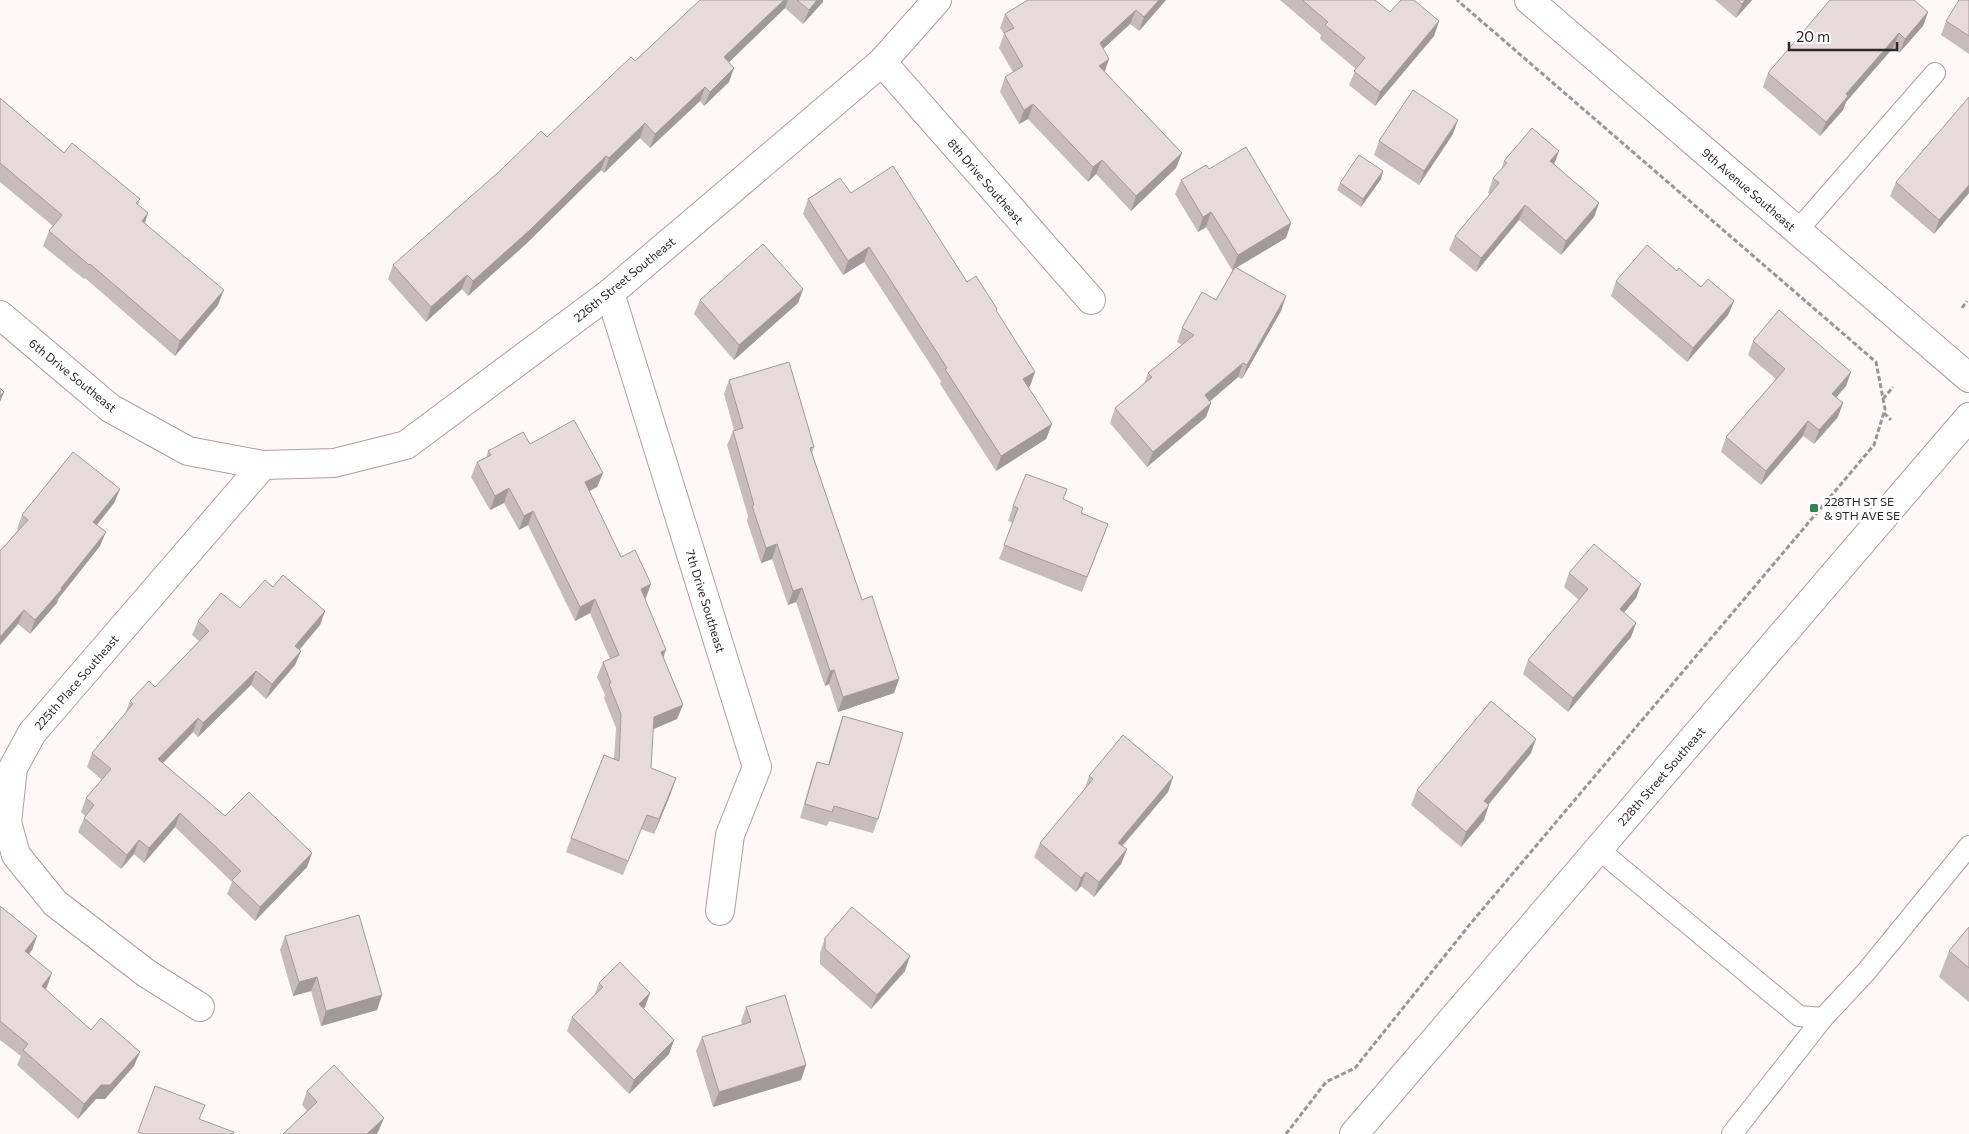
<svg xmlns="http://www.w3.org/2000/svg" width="1969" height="1134" viewBox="0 0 1969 1134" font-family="Commissioner,sans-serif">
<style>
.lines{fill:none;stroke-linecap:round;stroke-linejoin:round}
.lane-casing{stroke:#ac9fa2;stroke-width:22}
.street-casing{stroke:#ac9fa2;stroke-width:30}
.secondary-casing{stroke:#ac9fa2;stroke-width:30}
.path{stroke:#9b9596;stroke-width:3;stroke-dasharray:5 2.5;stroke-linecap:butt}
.lane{stroke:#fff;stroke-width:20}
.street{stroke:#fff;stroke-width:28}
.secondary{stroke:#fff;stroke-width:28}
.wall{fill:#c7bbbe}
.shaded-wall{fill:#a2999b}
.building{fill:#e7dadd;stroke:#a2999b}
.poi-dot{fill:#338354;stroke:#fff;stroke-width:2}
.labels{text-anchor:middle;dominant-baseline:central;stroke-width:5;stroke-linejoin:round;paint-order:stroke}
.street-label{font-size:12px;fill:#2d2829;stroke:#fff}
.poi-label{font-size:12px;fill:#2d2829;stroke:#fff;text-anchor:start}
</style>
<rect width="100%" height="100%" fill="#fef8f9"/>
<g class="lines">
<defs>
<g id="lane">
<polyline points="1797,231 1935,73"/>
<polyline points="1598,849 1799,1016 1823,1018 1866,972 1969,846"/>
<polyline points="1732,1134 1823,1018"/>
</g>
<g id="street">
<polyline points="882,62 1091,300"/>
<polyline points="610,293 757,767 730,835 720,911"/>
<polyline points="0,315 110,408 188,451 263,465 334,463 406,445 610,293 882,62 937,0"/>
<polyline points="200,1007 146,973 55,903 16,855 7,822 13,768 32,733 263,465"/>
</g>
<g id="secondary">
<polyline points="1529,0 1969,378"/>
<polyline points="1354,1134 1969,417"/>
</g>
</defs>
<use href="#lane" class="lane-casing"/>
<use href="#street" class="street-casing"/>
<use href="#secondary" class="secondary-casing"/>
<g class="path">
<polyline points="1962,308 1967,301"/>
<polyline points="1883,399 1893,387"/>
<polyline points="1884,413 1891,420"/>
<polyline points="1286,1134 1326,1082 1355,1068 1471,923 1874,445 1885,409 1876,362 1457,0"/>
</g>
<use href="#lane" class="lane"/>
<use href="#street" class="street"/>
<use href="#secondary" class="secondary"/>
</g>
<g class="wall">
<polygon points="700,0 823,0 823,2 803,24 785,8 729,62 729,82 704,106 700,101 650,148 640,138 604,173 601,170 526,244 468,296 462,289 426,322 388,279 393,265 547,137 635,61"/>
<polygon points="1166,0 1139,31 1130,24 1103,49 1105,72 1182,153 1176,168 1131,211 1096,174 1088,182 1028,119 1019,124 1000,92 1005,77 1013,72 999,48 1004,34 1000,28 1005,14"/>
<polygon points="1280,0 1375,0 1390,12 1439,21 1434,36 1375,106 1349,85 1356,69 1320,39 1321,35"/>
<polygon points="1715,0 1752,0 1736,18"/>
<polygon points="1969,0 1969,54 1941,35 1946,21"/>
<polygon points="1928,12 1923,26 1899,53 1893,48 1846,102 1843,110 1820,136 1763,87 1768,73"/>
<polygon points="0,98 64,153 140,199 138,205 148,213 145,223 218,305 175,356 85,278 84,279 43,246 49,231 53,226 0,182"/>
<polygon points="1453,134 1419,185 1374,155 1379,141"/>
<polygon points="1504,161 1554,164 1599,203 1594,217 1561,255 1519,220 1476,272 1449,250 1455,236 1490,194 1488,193 1493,178 1501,170"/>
<polygon points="1209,169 1291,223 1286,238 1236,268 1286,296 1281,311 1242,379 1238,377 1210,401 1211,403 1206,417 1147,467 1110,423 1115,408 1144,384 1148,373 1182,345 1177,342 1182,328 1216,300 1233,269 1232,270 1206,227 1198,232 1175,194 1181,180"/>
<polygon points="1383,171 1381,179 1361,207 1337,190 1340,183"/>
<polygon points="1896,182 1969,193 1934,234 1890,196"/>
<polygon points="851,193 967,282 997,309 996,311 1035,372 1030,386 1028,387 1052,424 1046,439 996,471 940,384 941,381 864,262 843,275 803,214 808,199"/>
<polygon points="1677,271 1701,287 1734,301 1728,315 1687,362 1611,296 1616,281"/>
<polygon points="803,289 798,303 734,360 694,314 700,300"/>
<polygon points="1753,341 1851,372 1846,386 1836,397 1838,417 1814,444 1803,436 1761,485 1721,452 1726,437 1776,379 1748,355"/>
<polygon points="729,380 814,447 812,453 862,600 899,679 894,693 838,712 829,684 825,686 796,602 788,605 772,559 761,563 747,521 748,516 727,445 733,431 734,430 724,394"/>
<polygon points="530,444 603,473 597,487 589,491 621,557 646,598 645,599 663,658 677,719 653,729 651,768 671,793 654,834 641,829 623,875 566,852 571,838 614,759 616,728 604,698 605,695 597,677 603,662 610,659 590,613 575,621 528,525 519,530 504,503 490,510 471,477 477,462 486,458 488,451"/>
<polygon points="120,489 114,503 97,525 100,546 58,599 57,603 30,634 18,624 0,645 0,551 18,530 17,529 22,515"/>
<polygon points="1063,499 1081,513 1108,524 1082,592 999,559 1013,523 1008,521 1013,506"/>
<polygon points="1569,573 1641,584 1636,598 1624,613 1636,623 1631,637 1568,712 1523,674 1528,660 1579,600 1564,587"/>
<polygon points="273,587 325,611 320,625 299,650 301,651 295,665 266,699 251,685 198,737 193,732 163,763 225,816 312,853 307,867 255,921 227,894 232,882 175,827 144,863 134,854 121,869 78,832 84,818 85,816 81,812 86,798 102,780 87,767 92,753 125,714 130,701 155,687 199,641 192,635 198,621 240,608"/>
<polygon points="843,716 878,819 873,833 829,821 827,826 800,818 812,776 817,762 828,765 838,730"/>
<polygon points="1531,753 1488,805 1484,820 1461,847 1411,805 1417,790"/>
<polygon points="1089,776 1173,777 1168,792 1122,846 1127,849 1121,864 1094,897 1081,886 1076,892 1034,857 1040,843 1084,791"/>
<polygon points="0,906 37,936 32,950 29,954 47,987 45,989 91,1030 134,1066 105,1099 96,1099 78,1119 17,1065 21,1056 0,1040"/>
<polygon points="1969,927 1969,1002 1939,977 1949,951"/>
<polygon points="285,936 382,995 377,1010 321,1026 311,991 293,996 280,950"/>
<polygon points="825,938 905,971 871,1009 820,964 820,953"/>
<polygon points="599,983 650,993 645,1007 643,1009 674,1040 669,1054 629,1094 567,1031 572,1017 594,996"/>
<polygon points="746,1007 806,1065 801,1080 713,1107 696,1051 702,1037 742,1025 741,1021"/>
<polygon points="307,1091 378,1132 377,1134 283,1134 307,1111 302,1105"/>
</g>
<g class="shaded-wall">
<polygon points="784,0 788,0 785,8 719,72 724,57"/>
<polygon points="817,0 823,0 823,2 803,24 809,10"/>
<polygon points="1159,0 1166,0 1139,31 1144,17"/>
<polygon points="1745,0 1752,0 1736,18 1742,4"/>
<polygon points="1136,10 1130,24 1094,57 1100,43"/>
<polygon points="1928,12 1923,26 1899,53 1905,39"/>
<polygon points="1439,21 1434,36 1375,106 1380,92"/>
<polygon points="1899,33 1893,48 1846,102 1843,110 1820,136 1826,122 1846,94"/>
<polygon points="1109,59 1104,74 1099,66"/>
<polygon points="734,68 729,82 704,106 710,92"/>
<polygon points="705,87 700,101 650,148 655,134"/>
<polygon points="1033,104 1028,119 1019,124 1024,110"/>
<polygon points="1458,120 1453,134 1419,185 1424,171"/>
<polygon points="645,123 640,138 604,173 609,158"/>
<polygon points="1559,151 1554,165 1550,161"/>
<polygon points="1182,153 1176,168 1131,211 1136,196"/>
<polygon points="606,156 601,170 526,244 468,296 473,281"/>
<polygon points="1102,160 1096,174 1088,182 1093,167"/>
<polygon points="1383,171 1381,179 1361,207 1363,199"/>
<polygon points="1969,185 1969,193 1934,234 1939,220"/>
<polygon points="1599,203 1594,217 1561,255 1566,241"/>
<polygon points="1525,205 1519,220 1476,272 1481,258"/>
<polygon points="1211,212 1206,227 1198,232 1203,217"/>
<polygon points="148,213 143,228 142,221"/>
<polygon points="1291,223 1286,238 1232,270 1238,255"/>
<polygon points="869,247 864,262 843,275 848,261"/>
<polygon points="467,275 462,289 426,322 431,307"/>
<polygon points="803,289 798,303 734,360 739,345"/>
<polygon points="224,290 218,305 175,356 180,341"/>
<polygon points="1286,296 1281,311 1242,379 1247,365"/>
<polygon points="1734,301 1728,315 1687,362 1693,348"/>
<polygon points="1243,363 1238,377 1200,410 1205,395"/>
<polygon points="1035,372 1030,386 1018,393 1023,379"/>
<polygon points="1851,372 1846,386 1827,408 1832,394"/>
<polygon points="4,392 0,402 0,396"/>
<polygon points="1211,403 1206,417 1147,467 1153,452"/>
<polygon points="1843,403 1838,417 1814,444 1819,430"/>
<polygon points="1808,421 1803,436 1761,485 1766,471"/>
<polygon points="1052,424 1046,439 996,471 1001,456"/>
<polygon points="603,473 597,487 580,496 585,482"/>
<polygon points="509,488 504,503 490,510 495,496"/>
<polygon points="120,489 114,503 88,536 93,522"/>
<polygon points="533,511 528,525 519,530 524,516"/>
<polygon points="106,532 100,546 58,599 57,603 30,634 35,620"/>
<polygon points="777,544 772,559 761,563 766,548"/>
<polygon points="651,584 646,598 635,603 641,589"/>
<polygon points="1641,584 1636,598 1614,624 1620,609"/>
<polygon points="802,588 796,602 788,605 793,591"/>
<polygon points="595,599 590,613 575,621 580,607"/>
<polygon points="24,610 18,624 0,645 0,637"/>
<polygon points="325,611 320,625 290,661 295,646"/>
<polygon points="1636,623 1631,637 1568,712 1573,698"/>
<polygon points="666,650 661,664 661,652"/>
<polygon points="301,651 295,665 266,699 272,684"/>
<polygon points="834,670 829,684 825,686 830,671"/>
<polygon points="256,671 251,685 198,737 203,723"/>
<polygon points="899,679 894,693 838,712 843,697"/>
<polygon points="683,705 677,719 649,731 654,717"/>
<polygon points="198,718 193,732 153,773 158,759"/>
<polygon points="1536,739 1531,753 1479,816 1484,801"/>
<polygon points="1173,777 1168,792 1113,857 1118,843"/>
<polygon points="676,778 671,793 654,834 659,819"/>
<polygon points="1489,805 1484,820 1461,847 1466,832"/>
<polygon points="180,813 175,827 144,863 149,848"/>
<polygon points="139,840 134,854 121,869 127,855"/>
<polygon points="1127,849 1121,864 1094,897 1099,882"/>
<polygon points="312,853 307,867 255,921 260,907"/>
<polygon points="1086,872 1081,886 1076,892 1081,878"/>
<polygon points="37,936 32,950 20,965 25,951"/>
<polygon points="910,956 905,971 871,1009 877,995"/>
<polygon points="52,973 47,987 36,1000 42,986"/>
<polygon points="317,977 311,991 293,996 299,982"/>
<polygon points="650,993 645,1007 634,1019 639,1004"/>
<polygon points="382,995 377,1010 321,1026 326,1011"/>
<polygon points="674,1040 669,1054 629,1094 634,1080"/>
<polygon points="140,1052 134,1066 105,1099 96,1099 78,1119 84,1104 101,1085"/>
<polygon points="806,1065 801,1080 713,1107 719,1092"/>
<polygon points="384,1118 378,1132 377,1134 367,1134"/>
</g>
<g class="building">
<polygon points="700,0 784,0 724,57 734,68 710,92 705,87 655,134 645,123 609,158 606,156 531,229 473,281 467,275 431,307 393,265 502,169 541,131 547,137 631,57 635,61"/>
<polygon points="797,0 817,0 809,10"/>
<polygon points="1028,0 1159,0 1144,17 1136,10 1100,43 1109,59 1099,66 1182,153 1136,196 1102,160 1093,167 1033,104 1024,110 1005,77 1023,66 1004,33 1014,28 1005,14"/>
<polygon points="1302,0 1375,0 1390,12 1401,0 1414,0 1439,21 1380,92 1354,71 1365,58 1325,25 1328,22"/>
<polygon points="1737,0 1745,0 1742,4"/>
<polygon points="1830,0 1914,0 1928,12 1905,39 1899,33 1846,94 1848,96 1826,122 1768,73"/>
<polygon points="1959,0 1969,0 1969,36 1946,21"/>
<polygon points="1413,90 1458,120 1424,171 1379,141"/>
<polygon points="1969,97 1969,185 1939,220 1896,182"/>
<polygon points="0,98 64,153 72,143 140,199 136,203 148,213 142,221 224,290 180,341 90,264 89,265 49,231 62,215 0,163"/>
<polygon points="1532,128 1559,151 1550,161 1599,203 1566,241 1525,205 1481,258 1455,236 1499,183 1493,178 1507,163 1504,161"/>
<polygon points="1246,147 1291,223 1238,255 1211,212 1203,217 1181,180 1206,165 1209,169"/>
<polygon points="1359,155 1383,171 1363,199 1340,183"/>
<polygon points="893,166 967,282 976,276 997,309 996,310 1035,372 1023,379 1052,424 1001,456 945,369 947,368 869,247 848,261 808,199 840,178 851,193"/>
<polygon points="763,244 803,289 739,345 700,300"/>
<polygon points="1647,245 1677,271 1679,268 1701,287 1708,279 1734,301 1693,348 1616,281"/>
<polygon points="1235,267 1286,296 1247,365 1243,363 1205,395 1211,403 1153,452 1115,408 1152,377 1148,373 1194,335 1182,328 1202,292 1216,300"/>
<polygon points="1779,310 1851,372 1832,394 1843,403 1819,430 1808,421 1766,471 1726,437 1785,369 1753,341"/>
<polygon points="789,362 814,447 810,448 862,600 872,596 899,679 843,697 834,670 830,671 802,588 793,591 777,544 766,548 752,506 754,505 733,431 743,428 729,380"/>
<polygon points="0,388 4,392 0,396"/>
<polygon points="574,420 603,473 585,482 621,557 635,550 651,584 641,589 666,650 661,652 683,705 654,717 651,768 676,778 659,819 647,815 628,861 571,838 604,755 619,761 621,714 609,684 611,683 603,662 619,655 595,599 580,607 533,511 524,516 509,488 495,496 477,462 491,455 488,451 523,432 530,444"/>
<polygon points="73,452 120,489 93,522 106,532 61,588 62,589 35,620 24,610 0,637 0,551 28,520 22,515"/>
<polygon points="1026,474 1067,489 1063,499 1083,508 1081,513 1108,524 1087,577 1004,545 1018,508 1013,506"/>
<polygon points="1594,544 1641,584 1620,609 1636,623 1573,698 1528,660 1588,589 1569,573"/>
<polygon points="283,575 325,611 295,646 301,651 272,684 256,671 203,723 198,718 158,759 225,816 249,792 312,853 260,907 232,880 241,871 180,813 149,848 139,840 127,855 84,818 94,805 86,798 111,769 92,753 133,704 130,701 149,681 155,687 209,631 198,621 221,593 240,608 265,580 273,587"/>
<polygon points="1491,701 1536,739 1484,801 1489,805 1466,832 1417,790"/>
<polygon points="843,716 903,733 878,819 834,806 832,812 805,804 817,762 829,765"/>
<polygon points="1123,735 1173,777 1118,843 1127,849 1099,882 1086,872 1081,878 1040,843 1093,779 1089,776"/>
<polygon points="0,906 37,936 25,951 52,973 42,986 91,1030 101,1018 140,1052 110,1085 101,1085 84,1104 23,1050 28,1044 0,1021"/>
<polygon points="852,907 910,956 877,995 825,949 825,938"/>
<polygon points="359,915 382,995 326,1011 317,977 299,982 285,936"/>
<polygon points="1969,927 1969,968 1949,951"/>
<polygon points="620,962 650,993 639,1004 674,1040 634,1080 572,1017 603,987 599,983"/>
<polygon points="785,995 806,1065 719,1092 702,1037 751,1022 746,1007"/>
<polygon points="334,1065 384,1118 367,1134 283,1134 317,1102 307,1091"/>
<polygon points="155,1086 205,1105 199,1119 234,1132 233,1134 143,1134 138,1132"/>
</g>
<rect class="poi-dot" x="1809" y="503" width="10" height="10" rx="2.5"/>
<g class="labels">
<g class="street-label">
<text transform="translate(986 181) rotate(49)">8th Drive Southeast</text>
<text transform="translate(1749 189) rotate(41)">9th Avenue Southeast</text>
<text transform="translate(624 279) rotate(-39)">226th Street Southeast</text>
<text transform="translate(73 375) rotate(39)">6th Drive Southeast</text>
<text transform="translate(706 601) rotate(73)">7th Drive Southeast</text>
<text transform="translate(76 682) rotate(-49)">225th Place Southeast</text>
<text transform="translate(1661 776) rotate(-49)">228th Street Southeast</text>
</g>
<g class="poi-label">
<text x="1824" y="501">228TH ST SE<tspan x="1824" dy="14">&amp; 9TH AVE SE</tspan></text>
</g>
</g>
<path d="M1789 42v8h108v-8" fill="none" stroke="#2d2829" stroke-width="2.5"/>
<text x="1796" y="42" font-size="15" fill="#2d2829" stroke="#ffffff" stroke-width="4" paint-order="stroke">20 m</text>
</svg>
